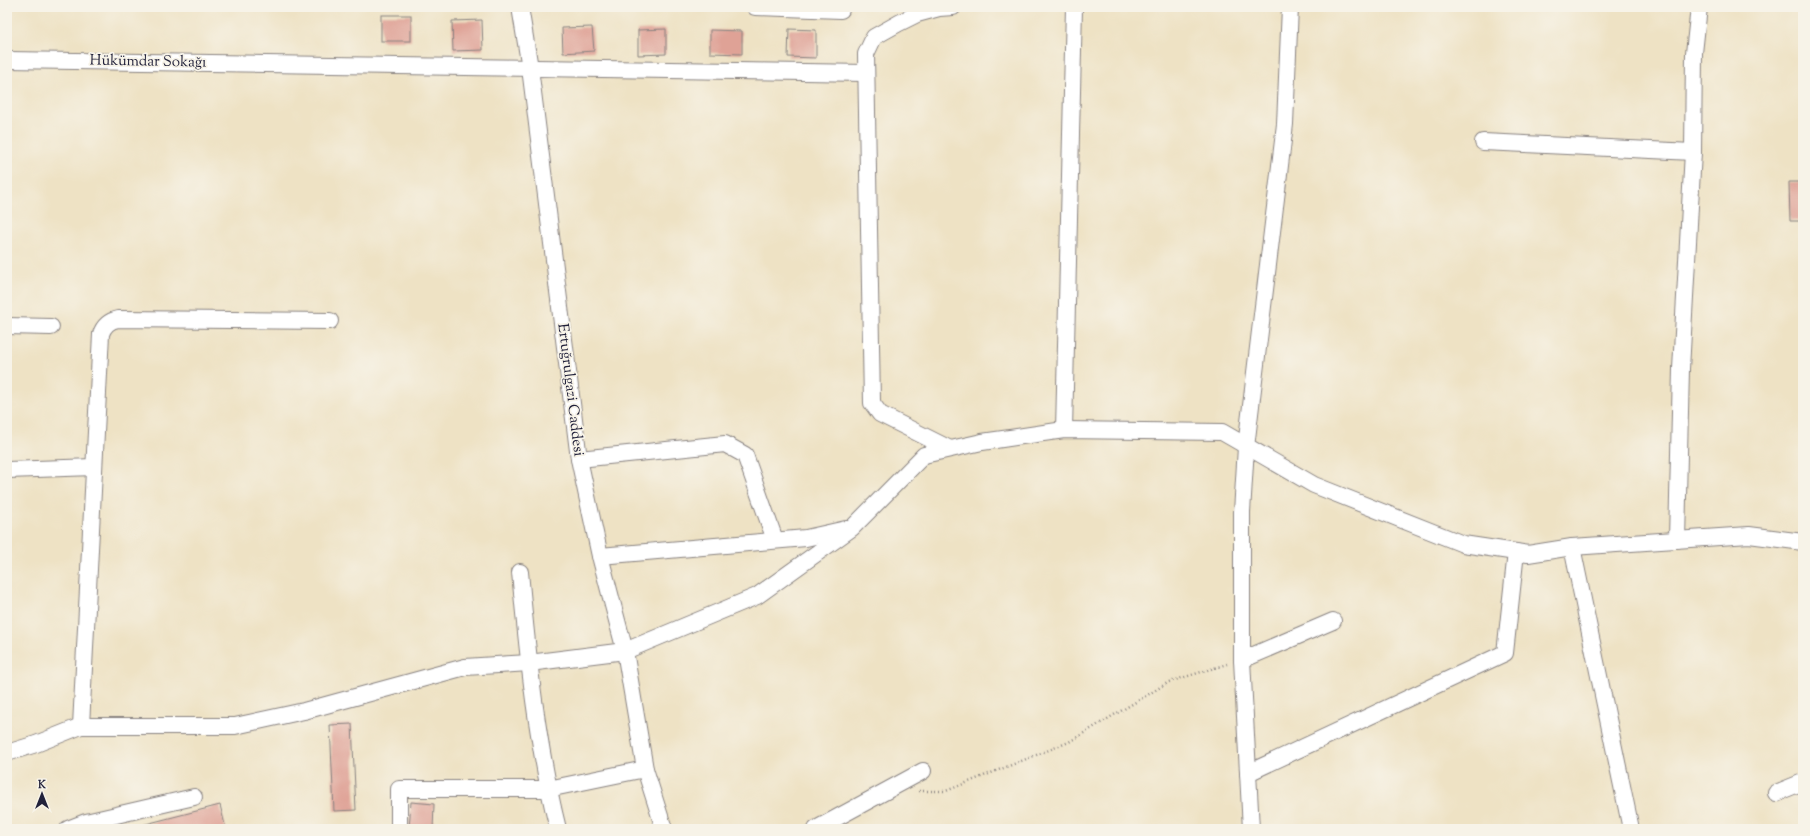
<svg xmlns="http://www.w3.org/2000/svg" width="1810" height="836" viewBox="0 0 1810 836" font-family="'Sorts Mill Goudy',serif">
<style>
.building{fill:#dfa296}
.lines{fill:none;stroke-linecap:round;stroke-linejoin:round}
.minor-casing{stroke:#888280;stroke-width:18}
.path{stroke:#888280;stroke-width:2.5;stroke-dasharray:1 3;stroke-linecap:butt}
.minor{stroke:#fff;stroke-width:16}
.labels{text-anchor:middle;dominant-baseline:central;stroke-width:3.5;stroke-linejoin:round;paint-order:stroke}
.street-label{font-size:15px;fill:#22223b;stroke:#f7f3e8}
</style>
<rect width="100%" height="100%" fill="#f7f3e8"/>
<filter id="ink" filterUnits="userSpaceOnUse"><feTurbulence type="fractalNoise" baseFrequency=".025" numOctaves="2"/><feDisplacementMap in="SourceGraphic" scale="8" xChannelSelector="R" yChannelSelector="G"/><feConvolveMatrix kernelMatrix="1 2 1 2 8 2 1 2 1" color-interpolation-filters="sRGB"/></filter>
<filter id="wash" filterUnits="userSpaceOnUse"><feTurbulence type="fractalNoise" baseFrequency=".012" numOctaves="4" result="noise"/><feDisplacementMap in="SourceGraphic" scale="16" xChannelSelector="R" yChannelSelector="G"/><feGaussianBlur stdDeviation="0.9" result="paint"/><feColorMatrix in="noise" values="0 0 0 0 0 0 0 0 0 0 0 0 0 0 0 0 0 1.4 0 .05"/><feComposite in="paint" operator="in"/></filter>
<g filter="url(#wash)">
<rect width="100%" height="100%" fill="#eee2c4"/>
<g id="blocks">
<g class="building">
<rect x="381" y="15" width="30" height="26"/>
<polygon points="482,20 483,50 453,51 452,21"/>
<polygon points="592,27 594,51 563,53 562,28"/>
<polygon points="666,29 666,54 638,55 638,30"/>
<polygon points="789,29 816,30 816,58 788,57"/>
<polygon points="710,30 742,31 742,54 710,53"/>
<polygon points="1789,182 1803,182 1803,221 1790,221"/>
<polygon points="352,724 356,810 334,811 330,725"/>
<polygon points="411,802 434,804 433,829 409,829"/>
<polygon points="220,805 226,829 143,829 142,825"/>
</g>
</g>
</g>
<g filter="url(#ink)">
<use href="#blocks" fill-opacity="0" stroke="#888280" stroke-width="1"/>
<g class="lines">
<defs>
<g id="minor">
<polyline points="520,7 530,68 579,459 600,556 625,651 645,769"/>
<polyline points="755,7 841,10 841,7"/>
<polyline points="7,60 866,73"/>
<polyline points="1483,142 1693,152"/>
<polyline points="7,326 51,327"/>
<polyline points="1064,430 1074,7"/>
<polyline points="950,449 880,414 872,403 866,54 874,37 899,23 917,14 939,8 953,7"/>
<polyline points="579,459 725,444 745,455 775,540"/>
<polyline points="7,470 94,467"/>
<polyline points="1677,540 1681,369 1693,152 1694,53 1699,7"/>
<polyline points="1572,547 1631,829"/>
<polyline points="600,556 806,538 846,529"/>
<path d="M 520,572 C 528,658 537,745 558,829"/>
<polyline points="1242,660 1333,621"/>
<path d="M 81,726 L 101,334 C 104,325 109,321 118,319 L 330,321"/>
<polyline points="7,753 36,744 81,726 235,726 304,711 465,667 529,663 625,651 757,596 852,528 924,455 982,442 1064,430 1222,432 1314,485 1463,544 1516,552 1528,554 1572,547 1749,535 1803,542"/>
<polyline points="1248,773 1505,653 1516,552"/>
<polyline points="1776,793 1803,782"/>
<polyline points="68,829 86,822 194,797"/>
<polyline points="399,829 399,789 548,789 645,769 664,829"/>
<polyline points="816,829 923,771"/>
<polyline points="1251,829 1242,660 1242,512 1246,447 1285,124 1290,7"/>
</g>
</defs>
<use href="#minor" class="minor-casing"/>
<polyline class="path" points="919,791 946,791 1069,742 1169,682 1227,664"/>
<use href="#minor" class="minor"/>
</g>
</g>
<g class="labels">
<g class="street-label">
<text transform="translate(148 62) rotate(1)">Hükümdar Sokağı</text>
<text transform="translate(570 390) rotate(83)">Ertuğrulgazi Caddesi</text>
</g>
</g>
<rect width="1810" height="836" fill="none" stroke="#f7f3e8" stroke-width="24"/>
<g transform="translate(42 794)" stroke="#f7f3e8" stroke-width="3" paint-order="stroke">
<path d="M0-3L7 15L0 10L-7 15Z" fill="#22223b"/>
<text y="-6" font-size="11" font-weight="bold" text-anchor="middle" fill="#22223b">K</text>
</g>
</svg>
